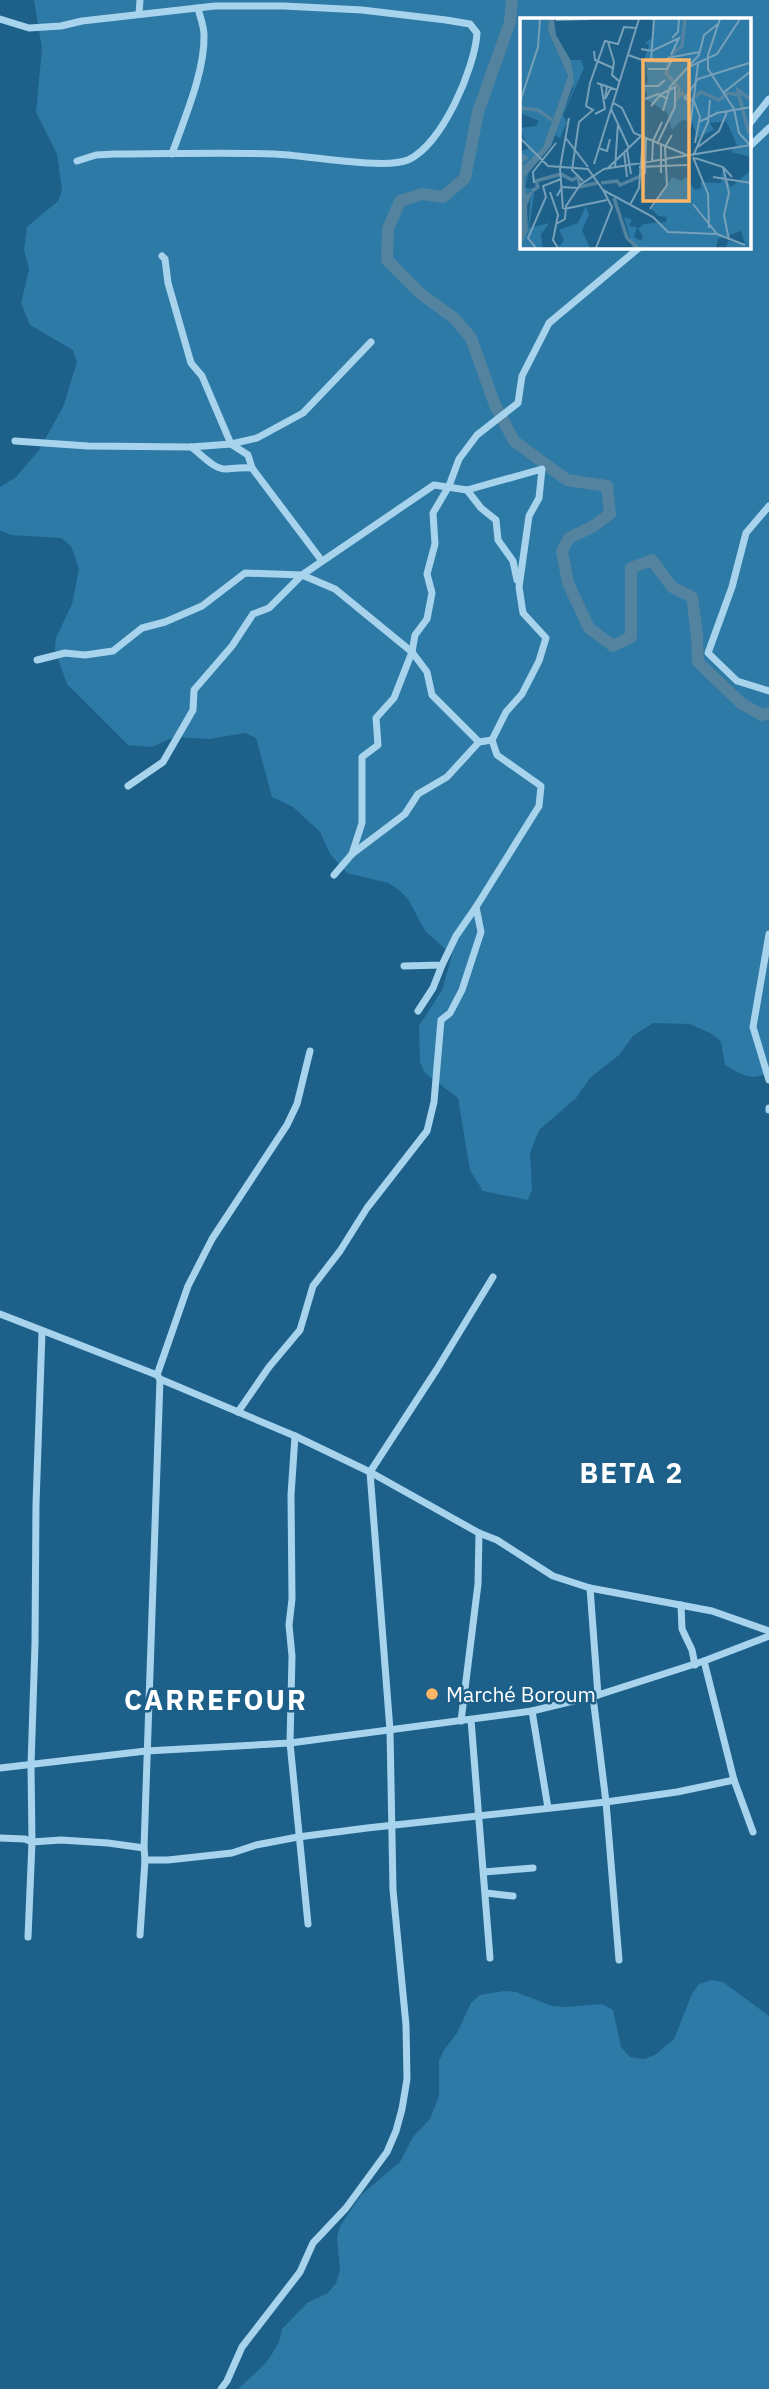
<svg xmlns="http://www.w3.org/2000/svg" width="769" height="2389" viewBox="0 0 769 2389" font-family="'IBM Plex Sans',sans-serif">
<style>
.green{fill:#2d7aa6;fill-rule:evenodd}
.lines{fill:none;stroke-linecap:round;stroke-linejoin:round}
.river{stroke:#53839f;stroke-width:12}
.minor{stroke:#a7d3ec;stroke-width:7}
.poi-dot{fill:#fcb565;stroke:#1d608a;stroke-width:2.5}
.labels{text-anchor:middle;dominant-baseline:central;stroke-width:5;stroke-linejoin:round;paint-order:stroke}
.poi-label{font-size:21px;fill:#fff;stroke:#1d608a;text-anchor:start}
.district-label{font-size:28px;font-weight:bold;letter-spacing:2px;fill:#fff;stroke:#1d608a}
.inset-river{fill:none;stroke:#53839f;stroke-width:3.5}
.inset-road{fill:none;stroke:#77a0b9;stroke-width:2}
.view{fill:#fcb565;fill-opacity:0.15;stroke:#fcb565;stroke-width:3.5}
.inset-edge{fill:none;stroke:#fff;stroke-width:3.5}
</style>
<rect width="100%" height="100%" fill="#1d608a"/>
<g class="green">
<path d="M 34,0 L 769,0 L 769,1073 C 749,1081 743,1075 725,1065 L 721,1042 L 712,1034 L 690,1024 L 653,1023 L 633,1036 L 619,1055 L 590,1078 L 576,1098 L 539,1130 L 530,1153 L 532,1189 L 528,1200 L 483,1191 L 470,1170 L 458,1098 L 425,1073 L 420,1062 L 419,1026 L 442,990 L 452,955 L 425,931 L 408,899 L 399,890 L 388,883 L 347,873 L 330,854 L 320,832 L 293,807 L 272,797 L 256,738 L 245,733 L 209,739 L 174,737 L 152,747 L 128,745 L 67,684 L 55,650 L 56,638 L 72,604 L 79,569 L 71,546 L 61,538 L 11,535 L 0,530 L 0,487 L 16,477 L 39,450 L 63,407 L 77,362 L 73,350 L 30,325 L 21,303 L 29,269 L 24,250 L 27,227 L 58,201 L 62,190 L 57,154 L 36,112 L 42,49 ZM 522,19 L 750,19 L 750,247 L 522,247 Z"/>
<polygon points="711,1980 723,1982 769,2016 769,2389 238,2389 264,2365 272,2354 279,2342 282,2329 307,2303 328,2293 336,2283 340,2271 337,2237 340,2226 361,2195 400,2162 413,2137 430,2119 439,2096 439,2061 444,2050 457,2033 471,2003 480,1995 504,1991 516,1992 552,2006 565,2007 602,2004 613,2010 621,2047 630,2057 644,2059 655,2055 674,2039 692,1994 699,1984"/>
</g>
<g class="lines">
<polyline class="river" points="512,0 510,22 478,112 465,178 443,197 422,194 400,201 388,229 387,260 421,294 454,318 471,338 495,405 514,441 567,480 607,486 610,514 592,527 569,538 562,551 568,583 589,628 613,646 631,637 631,568 652,560 672,587 692,597 697,635 698,662 742,704 762,715 769,713"/>
<g class="minor">
<polyline points="139,14 140,0"/>
<path d="M 0,19 L 29,28 L 61,26 L 82,21 L 215,6 L 284,6 L 362,10 L 446,20 L 470,24 L 477,33 C 475,68 442,145 408,160 C 384,170 305,155 275,154 C 222,152 168,154 115,154 L 96,155 L 77,161"/>
<polyline points="750,123 769,99"/>
<polyline points="750,146 769,128"/>
<path d="M 172,154 C 184,119 205,72 204,35 C 204,26 200,17 198,8"/>
<polyline points="162,256 165,259 168,283 191,363 202,376 231,444 248,455 252,468 322,561"/>
<polyline points="15,441 88,446 191,447 231,444 257,438 303,413 371,342"/>
<path d="M 191,447 C 201,454 214,470 227,469 C 237,468 242,467 252,468"/>
<polyline points="467,490 481,508 496,520 498,540 513,561 517,580"/>
<polyline points="769,506 746,533 732,587 708,653 737,681 769,691"/>
<polyline points="37,660 65,653 85,655 113,651 142,628 165,622 202,606 245,573 302,575 335,589 412,652 427,672 432,695 479,742"/>
<polyline points="128,786 163,762 193,710 194,690 232,646 253,614 269,608 302,575 434,485 467,490 542,469 539,498 529,516 519,587 523,613 546,638 539,661 522,694 506,712 492,740 497,755 541,786 539,806 476,907 481,932 462,990 450,1013 441,1020 434,1102 427,1131 367,1208 340,1251 313,1286 300,1330 269,1367 238,1412"/>
<polyline points="352,854 405,814 418,794 447,777 479,742 492,740"/>
<polyline points="334,875 352,854 362,823 362,757 378,745 376,718 394,698 412,652 415,635 427,619 432,593 427,574 435,544 433,513 449,486 459,459 477,435 518,403 522,376 549,323 640,247"/>
<polyline points="769,934 753,1027 769,1080"/>
<polyline points="404,966 442,965 456,936 476,907"/>
<polyline points="418,1011 433,988 442,965"/>
<polyline points="769,1108 769,1110"/>
<polyline points="0,1314 157,1375 160,1379 295,1436 370,1472 479,1533 497,1540 553,1576 590,1588 712,1611 769,1631"/>
<polyline points="157,1375 188,1286 212,1239 287,1125 297,1104 310,1051"/>
<polyline points="295,1436 291,1495 292,1599 289,1625 292,1656 290,1743 308,1924"/>
<polyline points="590,1588 598,1695"/>
<polyline points="681,1605 682,1629 692,1650 695,1665"/>
<polyline points="704,1661 734,1780 753,1832"/>
<polyline points="593,1697 606,1802 619,1960"/>
<polyline points="532,1711 548,1808"/>
<polyline points="471,1720 490,1958"/>
<polyline points="461,1721 478,1584 479,1533"/>
<polyline points="0,1768 146,1751 290,1743 532,1711 598,1695 704,1661 769,1636"/>
<polyline points="0,1838 25,1839 32,1842 61,1840 108,1843 144,1848 145,1860 168,1860 232,1853 256,1845 298,1837 367,1828 606,1802 677,1792 734,1780"/>
<polyline points="144,1848 160,1379"/>
<polyline points="484,1872 533,1868"/>
<polyline points="486,1893 513,1896"/>
<polyline points="140,1935 145,1860"/>
<polyline points="28,1937 32,1842 31,1765 35,1644 36,1504 42,1332"/>
<polyline points="221,2389 227,2381 242,2347 300,2272 313,2243 346,2208 387,2152 396,2131 402,2109 407,2079 406,2025 393,1890 390,1730 370,1472 437,1369 493,1277"/>
</g>
</g>
<circle class="poi-dot" cx="432" cy="1694" r="7"/>
<g class="labels">
<g class="poi-label">
<text x="446" y="1694">Marché Boroum</text>
</g>
<g class="district-label">
<text x="632" y="1472">BETA 2</text>
<text x="216" y="1699">CARREFOUR</text>
</g>
</g>
<g transform="translate(520 18)">
<rect width="231" height="231" fill="#1d608a"/>
<path d="M 0,1 L 29,1 L 28,13 L 48,58 L 23,129 L 0,151 L 0,133 L 8,131 L 0,110 L 16,108 L 19,103 L 0,95 ZM 133,1 L 231,1 L 231,139 L 211,134 L 217,127 L 206,103 L 190,105 L 194,112 L 177,120 L 172,103 L 162,102 L 152,112 L 147,94 L 127,82 L 127,74 L 123,73 L 128,63 L 125,39 L 129,27 L 125,25 L 133,19 ZM 51,42 L 61,42 L 64,50 L 43,97 L 47,104 L 40,120 L 35,117 L 37,109 L 53,71 ZM 231,152 L 231,230 L 206,230 L 208,223 L 225,226 L 221,213 L 198,221 L 196,230 L 113,230 L 104,199 L 112,202 L 109,208 L 117,209 L 114,219 L 121,223 L 123,218 L 118,211 L 123,206 L 146,204 L 147,199 L 138,198 L 132,191 L 152,159 L 161,163 L 166,159 L 175,172 L 181,170 L 181,164 L 201,165 L 202,153 L 211,169 ZM 9,153 L 5,170 L 15,171 L 9,210 L 29,205 L 21,217 L 23,230 L 0,230 L 8,212 L 11,173 L 7,176 L 5,172 L 4,160 ZM 66,188 L 69,197 L 62,212 L 70,230 L 38,230 L 44,222 L 39,212 L 58,205 Z" fill="#2d7aa6"/>
<path d="M 29,1 L 34,1 L 36,17 L 51,43 L 54,64 L 31,128 L 4,160 L 6,176 L 13,173 L 7,188 L 8,212 L 0,230 L 0,151 L 23,129 L 48,58 L 28,13 Z" fill="#53839f"/>
<path class="inset-river" d="M 165,1 L 162,28 L 153,35 L 146,55 L 159,70 L 158,79 L 162,75 L 168,84 L 181,74 L 199,82 L 208,75 L 219,77 L 218,72 L 231,82M 219,77 L 229,116M 0,90 L 18,92 L 32,102M 0,136 L 6,140 L 1,143 L 2,153M 81,165 L 97,163 L 100,167 L 123,157M 12,173 L 18,169 L 16,163 L 41,156 L 52,162 L 58,159 L 60,169 L 77,165M 94,180 L 107,220 L 118,230"/>
<path class="inset-road" d="M 200,1 L 188,37 L 188,51 L 214,91 L 219,115 L 230,127M 36,2 L 69,1M 152,20 L 158,14 L 159,1M 88,24 L 94,44 L 92,57 L 100,64M 121,31 L 132,33 L 159,20 L 151,37M 74,33 L 75,42 L 93,50M 108,37 L 125,43 L 151,44 L 147,51 L 128,51M 147,40 L 180,34M 131,43 L 134,1M 169,49 L 197,36 L 220,1M 77,65 L 97,72M 87,68 L 85,81 L 91,70M 124,68 L 138,68 L 145,62M 203,75 L 231,53M 125,81 L 138,76 L 148,81M 173,83 L 165,80 L 178,61 L 229,45M 174,83 L 180,99 L 175,125M 0,84 L 18,29 L 20,1M 92,84 L 102,90 L 114,115 L 169,138M 131,88 L 141,76 L 155,69 L 155,89 L 138,124M 91,91 L 109,130M 143,93 L 150,69 L 179,37 L 184,17 L 198,6M 75,96 L 85,91 L 81,66M 179,104 L 197,95 L 231,89M 170,110 L 178,46M 45,119 L 68,149M 0,120 L 28,148 L 68,151 L 83,172 L 92,189 L 76,230M 133,123 L 142,104M 141,127 L 141,155M 178,129 L 199,113 L 207,94M 78,130 L 87,133 L 90,121M 107,132 L 111,156M 104,134 L 107,159M 174,136 L 188,104 L 190,82M 173,139 L 188,176 L 189,210M 175,140 L 203,149 L 212,159M 132,145 L 133,123M 74,146 L 119,1M 119,149 L 167,147M 203,149 L 209,175 L 204,197 L 209,222M 95,150 L 98,105M 87,151 L 121,118M 125,156 L 126,120M 193,159 L 231,165M 63,163 L 52,152 L 59,104 L 73,92 L 66,88 L 70,65 L 85,23 L 98,26 L 104,9 L 116,10M 14,165 L 13,154 L 36,125M 83,172 L 133,199 L 148,214 L 197,216 L 225,227M 30,174 L 38,197 L 33,222 L 38,230M 37,178 L 42,169 L 58,170M 173,186 L 197,216M 110,187 L 119,170 L 123,119M 43,191 L 40,150 L 49,100M 44,191 L 87,182M 130,191 L 147,167 L 145,129 L 152,117M 36,206 L 45,201 L 46,188 L 60,167 L 84,151 L 231,127M 16,230 L 8,220 L 26,179 L 23,168 L 41,161"/>
<path class="view" d="M 123,42 L 169,42 L 169,183 L 123,183 Z"/>
<rect width="231" height="231" class="inset-edge"/>
</g>
</svg>
